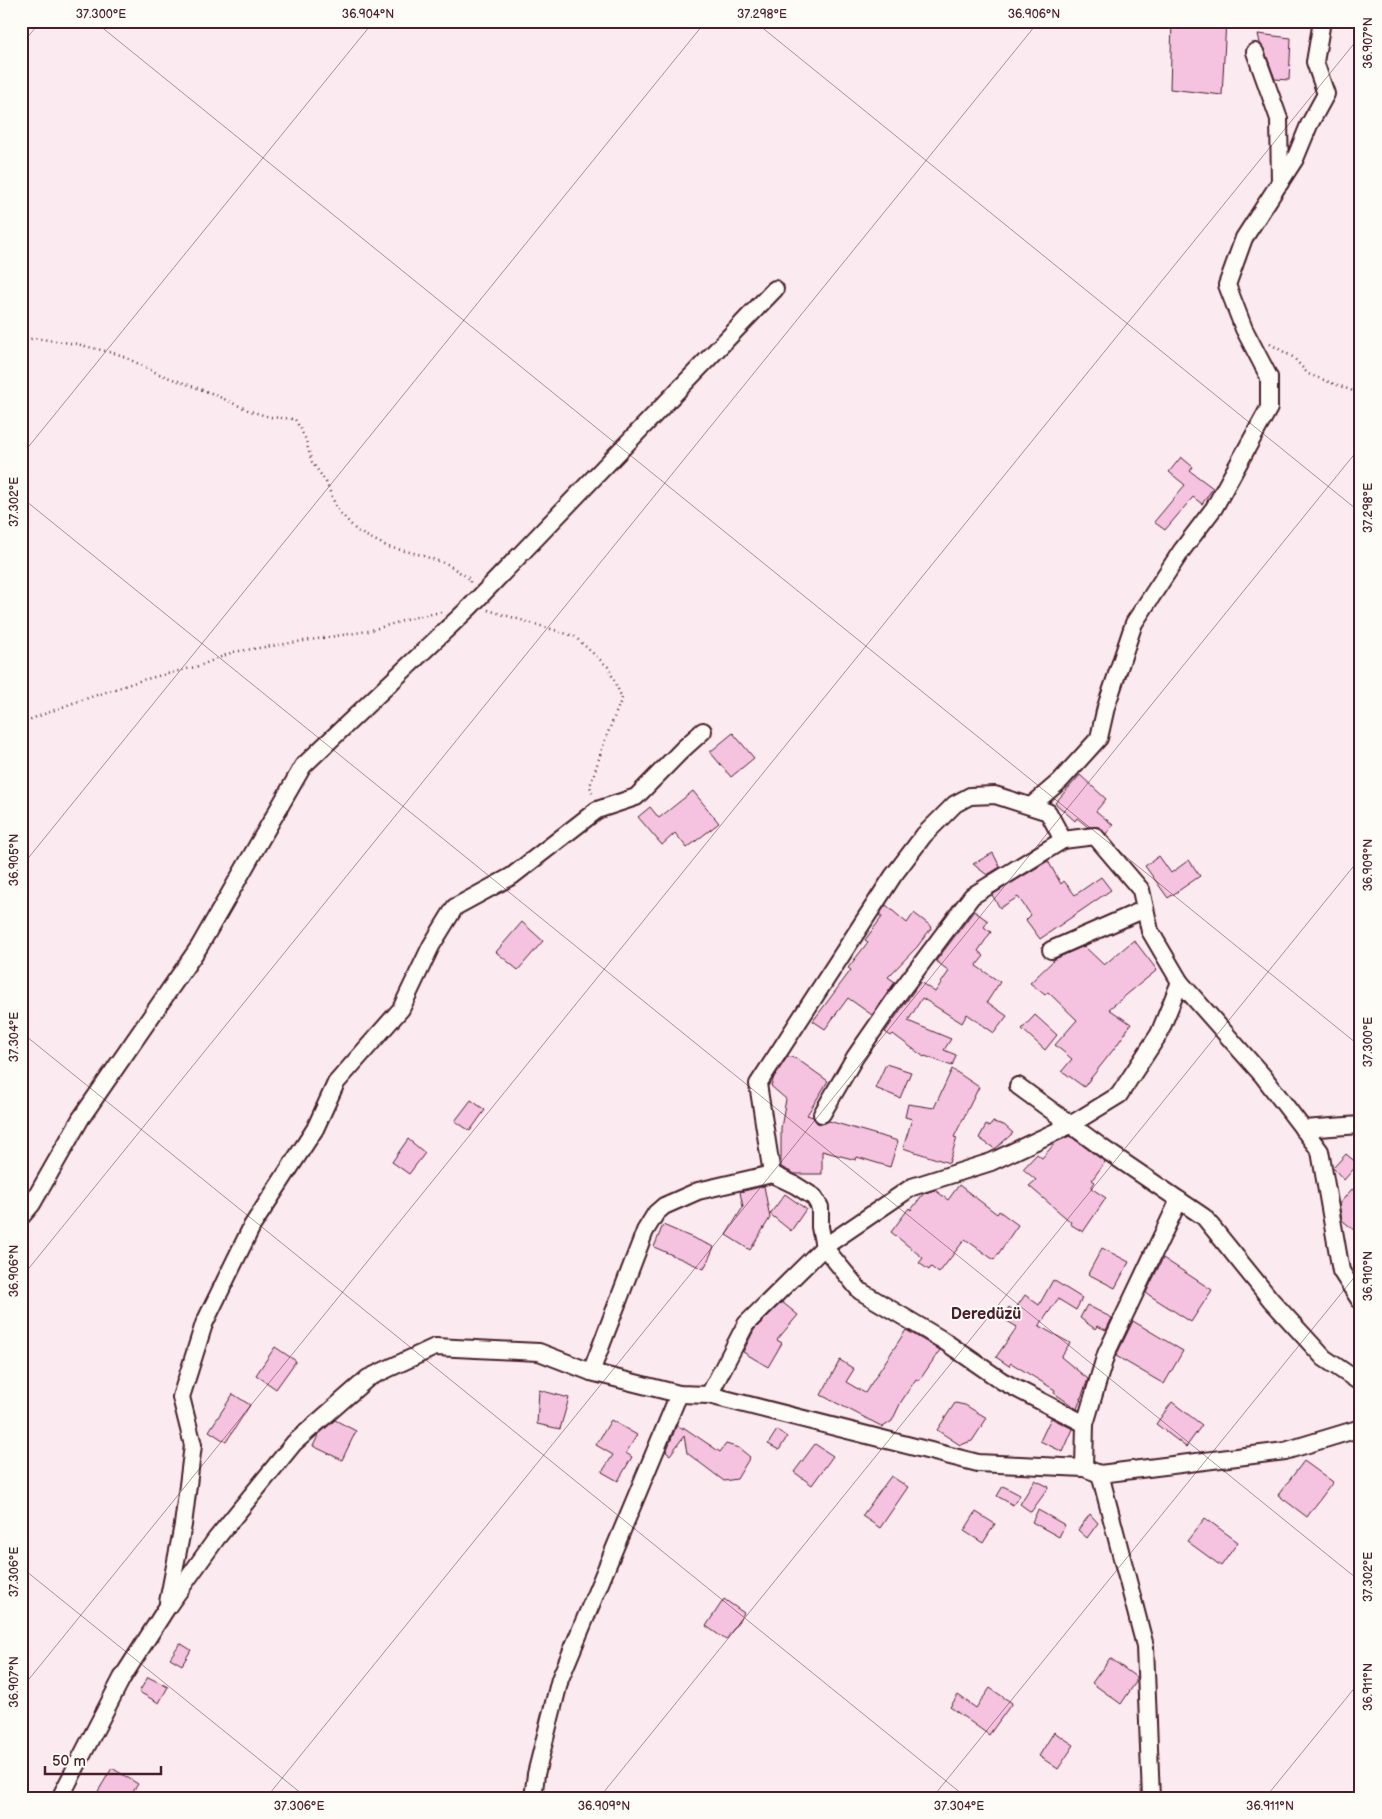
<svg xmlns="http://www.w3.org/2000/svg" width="1382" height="1819" viewBox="0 0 1382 1819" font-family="'Balsamiq Sans',sans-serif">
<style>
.building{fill:#f5c2e0;stroke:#4a1f2b}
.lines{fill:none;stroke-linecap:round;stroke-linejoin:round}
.minor-casing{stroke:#4a1f2b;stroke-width:20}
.path{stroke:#4a1f2b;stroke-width:2.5;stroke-dasharray:1 4;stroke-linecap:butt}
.minor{stroke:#fdfcf7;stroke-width:16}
.ticks{fill:none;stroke:#4a1f2b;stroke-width:1;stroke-opacity:0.45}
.labels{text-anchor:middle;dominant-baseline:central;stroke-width:4;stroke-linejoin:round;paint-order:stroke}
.quarter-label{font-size:16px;font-weight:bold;fill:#4a1f2b;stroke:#fdfcf7}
.neatline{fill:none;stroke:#4a1f2b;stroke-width:2}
.ticks-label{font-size:12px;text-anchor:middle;fill:#4a1f2b}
</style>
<rect width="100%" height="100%" fill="#fbebf0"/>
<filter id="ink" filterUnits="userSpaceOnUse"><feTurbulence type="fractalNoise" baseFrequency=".02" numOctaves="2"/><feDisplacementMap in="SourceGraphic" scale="10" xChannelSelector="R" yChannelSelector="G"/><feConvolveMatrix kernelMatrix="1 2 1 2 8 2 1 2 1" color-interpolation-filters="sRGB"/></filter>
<g filter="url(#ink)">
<g class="building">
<polygon points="1172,21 1226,21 1222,95 1170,89"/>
<polygon points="1258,34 1291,38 1289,80 1275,79 1264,49 1260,43"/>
<polygon points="1181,457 1193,467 1190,471 1213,488 1202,504 1193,497 1165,530 1154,522 1185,485 1169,472"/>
<polygon points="733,733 754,758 731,777 710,752"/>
<polygon points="1080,775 1106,799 1096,811 1113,825 1106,834 1099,827 1088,827 1077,818 1075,821 1055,803"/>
<polygon points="693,791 719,823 687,848 675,833 662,845 638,817 650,807 659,818"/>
<polygon points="993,853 1000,867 987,875 973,864"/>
<polygon points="1159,856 1171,873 1189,860 1200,876 1168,898 1145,866"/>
<polygon points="1048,861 1061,884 1064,881 1075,895 1101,877 1111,890 1040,939 1026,920 1031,915 1018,897 1000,908 992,895"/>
<polygon points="886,905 907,923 914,913 932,927 917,947 888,977 895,982 872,1015 848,998 825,1029 813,1021 851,970 848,968 868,942 865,940 882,917 879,915"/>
<polygon points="974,911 988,921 984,927 991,932 978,951 984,956 976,966 1000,982 987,1002 1007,1016 994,1033 967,1014 962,1023 922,998 908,1021 951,1039 944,1050 956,1055 952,1066 925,1056 924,1057 893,1034 891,1036 885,1032 920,982 935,992 949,971 936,961"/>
<polygon points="522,922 543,941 518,970 496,952"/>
<polygon points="1134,940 1157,970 1109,1009 1131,1024 1117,1045 1084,1087 1062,1071 1072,1059 1055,1045 1077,1020 1048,992 1045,995 1030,983 1055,959 1084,946 1104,965"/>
<polygon points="1035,1015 1057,1035 1045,1050 1022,1029"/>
<polygon points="788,1056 797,1059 828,1081 807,1115 813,1117 817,1123 822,1124 829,1121 898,1141 890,1167 857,1157 856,1160 822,1151 822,1174 795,1174 781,1167 781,1128 786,1099 771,1086 774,1077"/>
<polygon points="886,1064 911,1072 900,1098 875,1088"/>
<polygon points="952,1069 979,1087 954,1137 957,1138 949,1163 903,1148 912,1119 905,1117 908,1104 934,1108"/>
<polygon points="471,1100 485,1110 470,1131 455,1121"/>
<polygon points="993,1122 1004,1125 1013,1133 995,1149 979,1138 986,1125 989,1127"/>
<polygon points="1070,1136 1105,1162 1092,1180 1095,1182 1091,1188 1106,1198 1083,1232 1070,1224 1071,1222 1029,1186 1036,1180 1023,1169 1037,1154 1042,1158 1056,1142"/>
<polygon points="408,1139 425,1153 409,1174 392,1162"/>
<polygon points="1346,1154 1358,1164 1344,1180 1333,1168"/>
<polygon points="959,1185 997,1214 999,1211 1018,1225 994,1260 965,1239 939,1273 931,1267 929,1270 919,1263 923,1258 891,1232 909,1208 911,1210 923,1194 935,1190 948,1200"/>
<polygon points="764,1186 770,1218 750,1250 726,1235 743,1207 740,1192"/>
<polygon points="1352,1189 1361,1197 1361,1236 1342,1220 1339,1204"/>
<polygon points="785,1194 806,1209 791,1231 770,1214"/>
<polygon points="663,1225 714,1247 704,1269 654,1247"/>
<polygon points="1102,1248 1129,1262 1115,1288 1088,1274"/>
<polygon points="1163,1258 1212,1290 1191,1322 1146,1293"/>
<polygon points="1053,1280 1082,1298 1076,1310 1058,1299 1039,1326 1070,1343 1061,1357 1088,1379 1077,1409 1054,1393 1055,1390 1011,1363 1009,1366 996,1357 1017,1327 1002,1318 1009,1307 1014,1311 1025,1295 1039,1305"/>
<polygon points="782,1302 798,1315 777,1340 782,1343 768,1367 743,1352 754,1330"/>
<polygon points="1087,1305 1112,1318 1106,1330 1097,1326 1095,1329 1080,1318"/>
<polygon points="1133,1321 1183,1351 1164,1384 1116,1356"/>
<polygon points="906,1330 940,1350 919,1381 916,1379 901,1402 892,1421 883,1427 821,1395 840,1360 854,1369 846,1382 865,1393"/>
<polygon points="275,1347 296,1361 276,1389 256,1375"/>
<polygon points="539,1390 569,1398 560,1429 537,1424"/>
<polygon points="233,1394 250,1405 226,1442 209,1431"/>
<polygon points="1172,1402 1202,1425 1186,1447 1156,1424"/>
<polygon points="955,1403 965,1405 987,1418 972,1441 960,1445 937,1430"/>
<polygon points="1051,1418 1073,1429 1063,1452 1040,1441"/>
<polygon points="335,1420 356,1431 342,1460 313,1446 319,1434"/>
<polygon points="611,1420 637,1435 626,1453 632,1457 618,1481 602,1472 613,1455 596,1445"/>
<polygon points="677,1425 683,1429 683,1427 720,1452 726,1444 739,1448 750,1457 737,1479 724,1481 687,1453 684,1436 670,1455 666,1452"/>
<polygon points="777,1430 787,1437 779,1450 768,1444"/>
<polygon points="815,1444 833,1456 812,1485 794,1472"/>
<polygon points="1304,1461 1333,1482 1307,1517 1278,1495"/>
<polygon points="891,1476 908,1487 880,1528 862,1516"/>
<polygon points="1035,1480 1049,1487 1031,1512 1020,1504"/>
<polygon points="1003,1486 1020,1495 1013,1505 997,1496"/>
<polygon points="1038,1510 1065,1525 1059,1537 1032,1522"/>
<polygon points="976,1512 995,1524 983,1543 964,1531"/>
<polygon points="1090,1514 1098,1523 1087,1538 1078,1530"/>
<polygon points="1205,1518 1238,1542 1221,1566 1187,1541"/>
<polygon points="724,1599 744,1613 726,1640 706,1626"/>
<polygon points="180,1643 191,1650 182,1665 170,1658"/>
<polygon points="1110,1658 1136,1677 1136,1682 1121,1704 1092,1683"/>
<polygon points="148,1677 168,1687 159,1703 139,1692"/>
<polygon points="990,1688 1012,1703 989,1735 950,1707 958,1695 976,1708"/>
<polygon points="1054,1732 1074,1745 1058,1769 1039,1756"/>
<polygon points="112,1768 138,1784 129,1798 94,1798"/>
</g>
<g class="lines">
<defs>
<g id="minor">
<polyline points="1255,52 1279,119 1280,183"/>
<polyline points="1031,806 1060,781 1099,738 1106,707 1134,623 1182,550 1214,508 1269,408 1269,377 1244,329 1227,285 1244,238 1295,159 1309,125 1326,94 1315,62 1322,21"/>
<polyline points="1063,840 1095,836 1141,890 1150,931 1180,982 1263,1076 1320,1151 1341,1271 1361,1302"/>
<polyline points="1051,950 1145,909"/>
<polyline points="1018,1086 1104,1149 1204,1217 1271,1300 1324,1358 1361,1383"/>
<polyline points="1303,1129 1361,1125"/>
<polyline points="772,1174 758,1084 893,876 924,835 955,804 970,796 995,795 1048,812 1063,840 972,896 900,992 855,1057 822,1114"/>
<polyline points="21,1217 32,1204 81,1118 199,947 303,766 470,607 775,289"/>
<polyline points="591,1372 645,1231 656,1213 664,1206 698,1191 772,1174 795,1185 814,1197 820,1207 820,1227 824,1247 860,1291 941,1339 1002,1381 1085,1424"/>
<polyline points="709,1395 746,1324 824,1247 912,1187 991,1162 1070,1125 1119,1095 1159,1034 1180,982"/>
<polyline points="1084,1468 1085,1424 1106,1354 1179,1200"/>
<polyline points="1100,1474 1145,1646 1151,1798"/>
<polyline points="168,1602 183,1525 193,1445 181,1397 204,1324 252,1226 315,1129 336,1083 401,1009 431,946 455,907 512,876 597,810 636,797 682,750 703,731"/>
<polyline points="60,1798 122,1678 166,1609 216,1539 294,1443 368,1378 435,1347 539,1352 591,1372 679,1394 709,1395 978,1463 1084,1468 1100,1474 1285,1451 1361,1428"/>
<polyline points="533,1798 536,1774 560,1679 679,1394"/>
</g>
</defs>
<use href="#minor" class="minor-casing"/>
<g class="path">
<polyline points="21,342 34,338 77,344 121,355 159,374 211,393 250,411 270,417 295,419 305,438 312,462 326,482 337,509 357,531 388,547 418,554 447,564 470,579 470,583"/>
<polyline points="1270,344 1293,357 1308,374 1361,394"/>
<polyline points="488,610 574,636 608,667 622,698 605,740 590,786 592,794"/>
<polyline points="21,723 70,704 142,680 199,666 233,652 368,631 416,617 441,612"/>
</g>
<use href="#minor" class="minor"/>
</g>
</g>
<path class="ticks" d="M 94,21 L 1361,1047M 754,21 L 1361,513M 21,45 L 41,21M 21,456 L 374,21M 21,497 L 1361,1582M 21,867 L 706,21M 21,1032 L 967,1798M 21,1278 L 1039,21M 21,1567 L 307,1798M 21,1689 L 1361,35M 266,1798 L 1361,446M 599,1798 L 1361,857M 932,1798 L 1361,1269M 1265,1798 L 1361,1680"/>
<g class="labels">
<g class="quarter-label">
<text x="986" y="1314">Deredüzü</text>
</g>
</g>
<rect width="1382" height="1819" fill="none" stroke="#fdfcf7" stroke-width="55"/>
<path d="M45 1766v8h116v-8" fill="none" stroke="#4a1f2b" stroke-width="2.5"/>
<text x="52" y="1766" font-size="15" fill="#4a1f2b" stroke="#fdfcf7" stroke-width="4" paint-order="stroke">50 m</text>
<rect x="28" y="28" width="1326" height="1764" class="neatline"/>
<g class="ticks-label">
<text x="101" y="18">37.300°E</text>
<text x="368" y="18">36.904°N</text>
<text x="762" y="18">37.298°E</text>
<text x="1034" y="18">36.906°N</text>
<text transform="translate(1368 43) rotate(-90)" y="4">36.907°N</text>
<text transform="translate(14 502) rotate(-90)" y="4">37.302°E</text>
<text transform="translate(1368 508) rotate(-90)" y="4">37.298°E</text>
<text transform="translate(14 860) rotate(-90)" y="4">36.905°N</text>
<text transform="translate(1368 865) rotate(-90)" y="4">36.909°N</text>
<text transform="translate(14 1037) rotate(-90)" y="4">37.304°E</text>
<text transform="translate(1368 1042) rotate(-90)" y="4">37.300°E</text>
<text transform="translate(14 1271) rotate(-90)" y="4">36.906°N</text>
<text transform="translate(1368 1276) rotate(-90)" y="4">36.910°N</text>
<text transform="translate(14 1572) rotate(-90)" y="4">37.306°E</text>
<text transform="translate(1368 1577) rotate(-90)" y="4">37.302°E</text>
<text transform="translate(14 1682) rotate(-90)" y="4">36.907°N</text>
<text transform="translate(1368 1687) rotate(-90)" y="4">36.911°N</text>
<text x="299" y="1810">37.306°E</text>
<text x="604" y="1810">36.909°N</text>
<text x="959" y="1810">37.304°E</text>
<text x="1270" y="1810">36.911°N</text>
</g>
</svg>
